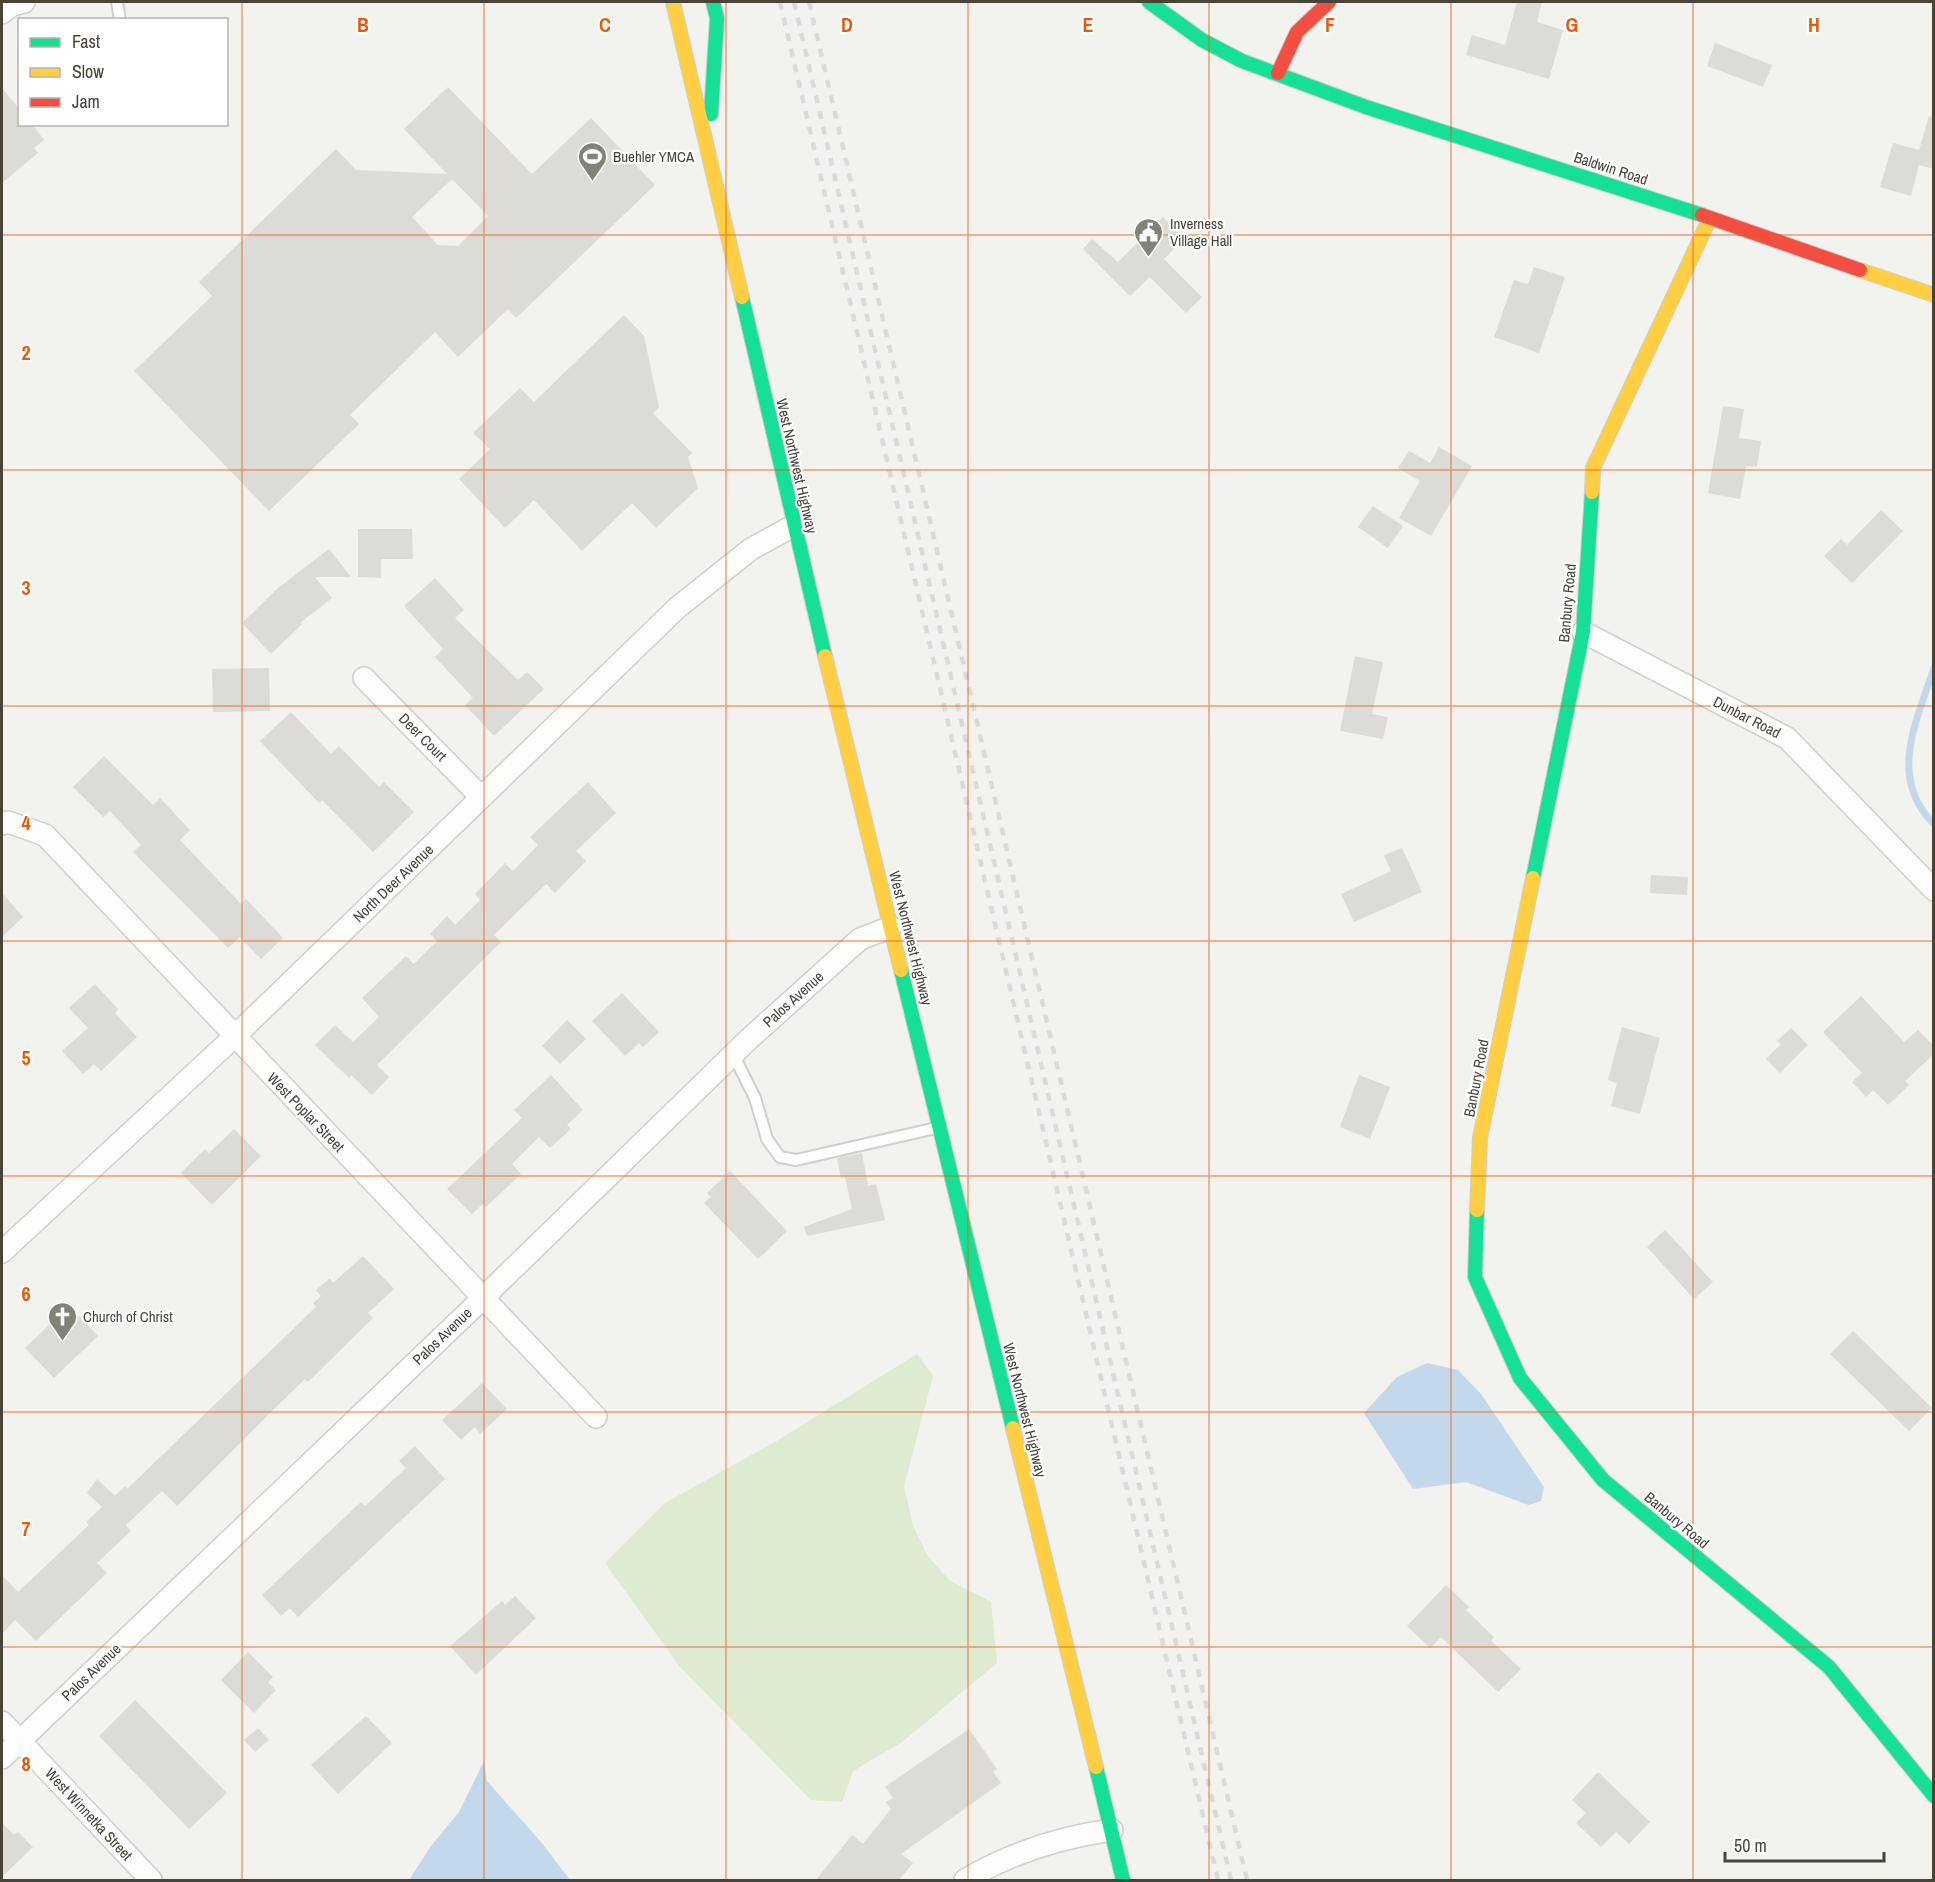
<svg xmlns="http://www.w3.org/2000/svg" width="1935" height="1882" viewBox="0 0 1935 1882" font-family="'Archivo Narrow',sans-serif">
<style>
.green{fill:#deead1}
.water{fill:#c3d8eb}
.lines{fill:none;stroke-linecap:round;stroke-linejoin:round}
.stream{stroke:#c3d8eb;stroke-width:7}
.building{fill:#dcdbd6;fill-rule:evenodd}
.lane-casing{stroke:#d0cfcb;stroke-width:14}
.street-casing{stroke:#d0cfcb;stroke-width:24}
.fast-casing{stroke:#d0cfc5;stroke-width:16}
.slow-casing{stroke:#d0cfc5;stroke-width:16}
.jam-casing{stroke:#d0cfc5;stroke-width:16}
.lane{stroke:#fdfdfc;stroke-width:10}
.street{stroke:#fdfdfc;stroke-width:21}
.fast{stroke:#16e098;stroke-width:14}
.slow{stroke:#ffcf43;stroke-width:14}
.jam{stroke:#f24e42;stroke-width:14}
.rail{stroke:#dadada;stroke-width:4.5;stroke-dasharray:8 8;stroke-linecap:butt}
.grid{fill:none;stroke:#e8590c;stroke-width:1.5;stroke-opacity:0.55}
.labels{text-anchor:middle;dominant-baseline:central;stroke-width:4.5;stroke-linejoin:round;paint-order:stroke}
.poi-label{font-size:15px;fill:#48443a;stroke:#fff;text-anchor:start}
.street-label{font-size:15px;fill:#48443a;stroke:#fff}
.grid-label{font-size:20px;text-anchor:middle;font-weight:bold;fill:#e8590c;stroke:#fff;stroke-width:4.5;stroke-linejoin:round;paint-order:stroke}
</style>
<rect width="100%" height="100%" fill="#f2f2ee"/>
<polygon class="green" points="917,1354 933,1376 904,1486 913,1526 927,1555 949,1580 991,1602 997,1663 902,1742 853,1771 842,1802 811,1800 680,1667 605,1563 665,1503 775,1442"/>
<g class="water">
<polygon points="1427,1363 1458,1370 1481,1394 1544,1487 1541,1501 1529,1505 1466,1482 1413,1489 1364,1413 1397,1377"/>
<polygon points="484,1761 487,1781 541,1842 570,1880 409,1880 431,1846 459,1812"/>
</g>
<g class="lines">
<path class="stream" d="M 1934,668 C 1917,720 1887,778 1934,824"/>
</g>
<g class="building">
<polygon points="1517,2 1542,2 1537,22 1563,30 1549,79 1466,55 1472,35 1505,45"/>
<polygon points="1715,43 1772,65 1763,87 1707,66"/>
<path d="M 448,87 L 532,174 L 591,118 L 655,185 L 516,318 L 508,309 L 458,357 L 435,332 L 350,415 L 359,424 L 269,511 L 134,371 L 212,296 L 199,282 L 336,149 L 356,170 L 447,174 L 404,129 ZM 452,179 L 488,216 L 458,246 L 438,245 L 412,217 Z"/>
<polygon points="2,88 20,110 20,124 32,124 44,140 34,148 38,153 2,183"/>
<polygon points="1929,116 1934,117 1934,169 1919,165 1911,196 1880,187 1893,143 1919,150"/>
<polygon points="1163,217 1184,239 1164,259 1202,297 1186,313 1150,277 1130,296 1083,249 1092,239 1118,262"/>
<polygon points="1534,267 1565,277 1539,353 1494,337 1514,280 1528,284"/>
<polygon points="624,315 644,336 659,407 653,413 692,453 688,457 698,488 656,528 632,503 582,551 534,500 505,528 459,479 490,449 473,433 520,388 534,402"/>
<polygon points="1723,406 1744,409 1739,438 1761,441 1757,467 1746,466 1740,499 1708,493"/>
<polygon points="1439,447 1472,466 1431,536 1399,518 1420,481 1398,468 1409,451 1430,463"/>
<polygon points="1373,506 1403,526 1388,548 1358,527"/>
<polygon points="1881,510 1903,531 1852,583 1824,556 1841,539 1847,545"/>
<polygon points="358,529 412,529 413,559 381,559 381,578 358,577"/>
<polygon points="329,549 351,577 315,577 332,598 300,623 302,624 271,654 242,623 278,588"/>
<polygon points="435,578 464,610 455,618 518,680 527,672 544,689 494,736 465,705 473,698 435,657 443,649 404,606"/>
<polygon points="1355,656 1383,662 1372,714 1388,717 1383,739 1340,731"/>
<polygon points="269,668 270,711 213,712 212,669"/>
<polygon points="291,712 331,754 339,746 379,787 384,782 414,812 373,852 322,800 319,803 260,741"/>
<polygon points="104,756 153,805 160,798 190,830 180,840 241,904 246,899 283,938 261,959 240,937 228,948 133,852 141,845 110,811 103,817 73,787"/>
<polygon points="588,782 616,813 576,851 586,861 555,893 546,884 494,935 501,942 377,1065 389,1077 372,1095 351,1075 349,1078 315,1045 335,1025 353,1042 379,1017 362,998 406,956 414,964 437,941 430,934 447,916 455,925 480,900 475,894 505,863 513,871 538,845 530,837"/>
<polygon points="1402,848 1422,892 1354,922 1341,894 1391,871 1384,855"/>
<polygon points="1651,875 1688,877 1687,895 1650,893"/>
<polygon points="2,893 23,917 2,937"/>
<polygon points="95,984 118,1009 115,1013 137,1037 101,1071 94,1064 83,1074 62,1051 88,1028 69,1008"/>
<polygon points="622,993 659,1032 643,1047 639,1043 625,1056 592,1021"/>
<polygon points="1861,996 1904,1042 1918,1030 1934,1046 1934,1054 1905,1081 1909,1085 1888,1105 1873,1090 1866,1097 1852,1082 1862,1073 1823,1032"/>
<polygon points="567,1020 586,1039 560,1064 542,1046"/>
<polygon points="1622,1027 1660,1038 1640,1114 1611,1106 1617,1083 1608,1080"/>
<polygon points="1791,1028 1808,1045 1780,1073 1766,1059 1781,1044 1777,1041"/>
<polygon points="551,1075 583,1110 567,1125 571,1129 550,1148 539,1137 512,1164 521,1174 486,1207 483,1204 472,1214 447,1189 522,1118 514,1110"/>
<polygon points="1359,1075 1390,1087 1370,1139 1340,1127"/>
<polygon points="234,1129 261,1156 212,1205 181,1173 205,1149 209,1153"/>
<polygon points="862,1153 868,1186 876,1184 885,1220 807,1236 804,1227 852,1209 845,1177 841,1178 837,1158"/>
<polygon points="730,1171 787,1231 758,1259 704,1203 711,1197 707,1193"/>
<polygon points="1665,1230 1713,1282 1694,1299 1647,1247"/>
<polygon points="363,1256 394,1289 368,1313 373,1318 308,1382 305,1379 272,1411 177,1506 162,1491 126,1525 131,1531 97,1563 107,1573 36,1641 15,1620 2,1634 2,1575 18,1592 89,1525 86,1522 102,1507 87,1493 97,1479 115,1496 125,1486 127,1489 316,1307 313,1303 321,1296 316,1290 330,1278 333,1283"/>
<polygon points="69,1306 98,1336 54,1378 25,1348"/>
<polygon points="1853,1331 1932,1408 1909,1431 1830,1354"/>
<polygon points="482,1383 507,1409 480,1434 475,1427 461,1440 442,1420"/>
<polygon points="415,1446 445,1479 298,1617 290,1608 281,1616 262,1595 361,1502 365,1506 406,1468 399,1461"/>
<polygon points="1446,1585 1469,1607 1466,1610 1494,1637 1491,1641 1521,1669 1498,1692 1441,1637 1430,1648 1407,1626"/>
<polygon points="515,1596 536,1618 476,1675 450,1646 502,1601 505,1605"/>
<polygon points="248,1652 273,1677 268,1682 276,1690 254,1713 221,1680"/>
<polygon points="135,1700 227,1793 189,1829 99,1736"/>
<polygon points="366,1716 392,1743 338,1794 311,1765"/>
<polygon points="258,1728 269,1740 255,1752 244,1740"/>
<polygon points="969,1729 997,1769 993,1772 1001,1783 901,1854 913,1863 898,1881 815,1881 852,1835 863,1844 891,1809 886,1802 893,1798 885,1787"/>
<polygon points="1598,1772 1650,1822 1629,1844 1616,1832 1601,1847 1576,1823 1586,1813 1572,1800"/>
<polygon points="2,1823 14,1835 18,1832 33,1847 2,1877"/>
</g>
<g class="lines">
<defs>
<g id="lane">
<polyline points="117,2 120,20"/>
<polyline points="733,1054 755,1098 767,1139 780,1157 796,1160 936,1128"/>
</g>
<g id="street">
<polyline points="2,13 12,5 24,2"/>
<polyline points="1583,632 1787,738 1934,890"/>
<polyline points="364,678 481,797"/>
<polyline points="2,824 8,822 45,835 596,1417"/>
<polyline points="2,1252 234,1037 677,608 751,549 793,526"/>
<polyline points="2,1722 151,1880"/>
<polyline points="2,1758 483,1298 749,1039 860,939 891,927"/>
<path d="M 965,1880 C 1009,1854 1061,1837 1112,1830"/>
</g>
<g id="fast">
<polyline points="1149,2 1202,40 1242,61 1366,107 1702,215"/>
<polyline points="711,114 717,18 713,2"/>
<polyline points="742,297 825,656"/>
<polyline points="1533,878 1583,632 1592,492"/>
<polyline points="901,970 1013,1428"/>
<polyline points="1477,1210 1475,1277 1520,1378 1603,1480 1829,1667 1934,1796"/>
<polyline points="1096,1767 1123,1880"/>
</g>
<g id="slow">
<polyline points="673,2 742,297"/>
<polyline points="1860,270 1934,295"/>
<polyline points="1592,492 1593,468 1710,218"/>
<polyline points="825,656 901,970"/>
<polyline points="1477,1210 1480,1138 1533,878"/>
<polyline points="1013,1428 1096,1767"/>
</g>
<g id="jam">
<polyline points="1278,73 1297,32 1329,2"/>
<polyline points="1702,215 1860,270"/>
</g>
</defs>
<use href="#lane" class="lane-casing"/>
<use href="#street" class="street-casing"/>
<use href="#fast" class="fast-casing"/>
<use href="#slow" class="slow-casing"/>
<use href="#jam" class="jam-casing"/>
<use href="#lane" class="lane"/>
<use href="#street" class="street"/>
<use href="#fast" class="fast"/>
<use href="#slow" class="slow"/>
<use href="#jam" class="jam"/>
<g class="rail">
<polyline points="780,2 1218,1880"/>
<polyline points="794,2 1231,1880"/>
<polyline points="809,2 1247,1880"/>
</g>
</g>
<path class="grid" d="M 242,2 L 242,1880M 484,2 L 484,1880M 726,2 L 726,1880M 968,2 L 968,1880M 1209,2 L 1209,1880M 1451,2 L 1451,1880M 1693,2 L 1693,1880M 2,235 L 1934,235M 2,470 L 1934,470M 2,706 L 1934,706M 2,941 L 1934,941M 2,1176 L 1934,1176M 2,1412 L 1934,1412M 2,1647 L 1934,1647"/>
<defs>
<symbol id="stadium-pin" viewBox="-11 -11 22 30"><path d="M0 17L-7.5 6A9.5 9.5 0 1 1 7.5 6Z" fill="#848179" stroke="#fff"/><path d="M0-5a6.5 5 0 1 0 0 10a6.5 5 0 1 0 0-10ZM-3.5-1.8h7v3.6h-7Z" fill="#fff"/></symbol>
<symbol id="civic-pin" viewBox="-11 -11 22 30"><path d="M0 17L-7.5 6A9.5 9.5 0 1 1 7.5 6Z" fill="#848179" stroke="#fff"/><path d="M-.6-6.5H3V-4.5H.6V-3L4-1V1h2V6H-6V1h2V-1L-.6-3ZM-1.2 2.5V6h2.4V2.5Z" fill="#fff"/></symbol>
<symbol id="church-pin" viewBox="-11 -11 22 30"><path d="M0 17L-7.5 6A9.5 9.5 0 1 1 7.5 6Z" fill="#848179" stroke="#fff"/><path d="M-1.2-6h2.4v3.5h3.3v2.4h-3.3V6h-2.4V-.1h-3.3v-2.4h3.3Z" fill="#fff"/></symbol>
</defs>
<g fill-rule="evenodd">
<use href="#stadium-pin" x="576" y="140" width="33" height="45"/>
<use href="#civic-pin" x="1132" y="216" width="33" height="45"/>
<use href="#church-pin" x="46" y="1300" width="33" height="45"/>
</g>
<g class="labels">
<g class="poi-label">
<text x="613" y="156">Buehler YMCA</text>
<text x="1170" y="223">Inverness<tspan x="1170" dy="17">Village Hall</tspan></text>
<text x="83" y="1316">Church of Christ</text>
</g>
<g class="street-label">
<text transform="translate(1611 168) rotate(18)">Baldwin Road</text>
<text transform="translate(797 466) rotate(77)">West Northwest Highway</text>
<text transform="translate(1567 603) rotate(-85)">Banbury Road</text>
<text transform="translate(1747 717) rotate(27)">Dunbar Road</text>
<text transform="translate(423 737) rotate(45)">Deer Court</text>
<text transform="translate(393 883) rotate(-44)">North Deer Avenue</text>
<text transform="translate(911 938) rotate(76)">West Northwest Highway</text>
<text transform="translate(793 999) rotate(-42)">Palos Avenue</text>
<text transform="translate(1476 1078) rotate(-79)">Banbury Road</text>
<text transform="translate(306 1112) rotate(46)">West Poplar Street</text>
<text transform="translate(442 1336) rotate(-44)">Palos Avenue</text>
<text transform="translate(1025 1410) rotate(76)">West Northwest Highway</text>
<text transform="translate(1677 1520) rotate(40)">Banbury Road</text>
<text transform="translate(91 1672) rotate(-44)">Palos Avenue</text>
<text transform="translate(89 1814) rotate(47)">West Winnetka Street</text>
</g>
</g>
<g class="grid-label">
<text x="363" y="32">B</text>
<text x="605" y="32">C</text>
<text x="847" y="32">D</text>
<text x="1088" y="32">E</text>
<text x="1330" y="32">F</text>
<text x="1572" y="32">G</text>
<text x="1814" y="32">H</text>
<text x="26" y="360">2</text>
<text x="26" y="595">3</text>
<text x="26" y="830">4</text>
<text x="26" y="1065">5</text>
<text x="26" y="1301">6</text>
<text x="26" y="1536">7</text>
<text x="26" y="1771">8</text>
</g>
<rect width="1935" height="1882" fill="none" stroke="#48443a" stroke-width="6"/>
<rect x="18" y="18" width="210" height="108" fill="#ffffff" stroke="#b6b4b0" stroke-width="1.5"/>
<rect x="30" y="38" width="30" height="9" fill="#16e098" stroke="#b6b4b0" stroke-width="1.5"/>
<text x="72" y="48" font-size="18" fill="#48443a">Fast</text>
<rect x="30" y="68" width="30" height="9" fill="#ffcf43" stroke="#b6b4b0" stroke-width="1.5"/>
<text x="72" y="78" font-size="18" fill="#48443a">Slow</text>
<rect x="30" y="98" width="30" height="9" fill="#f24e42" stroke="#b6b4b0" stroke-width="1.5"/>
<text x="72" y="108" font-size="18" fill="#48443a">Jam</text>
<path d="M1725 1852v9h159v-9" fill="none" stroke="#48443a" stroke-width="3"/>
<text x="1734" y="1852" font-size="18" fill="#48443a" stroke="#ffffff" stroke-width="4.5" paint-order="stroke">50 m</text>
</svg>
